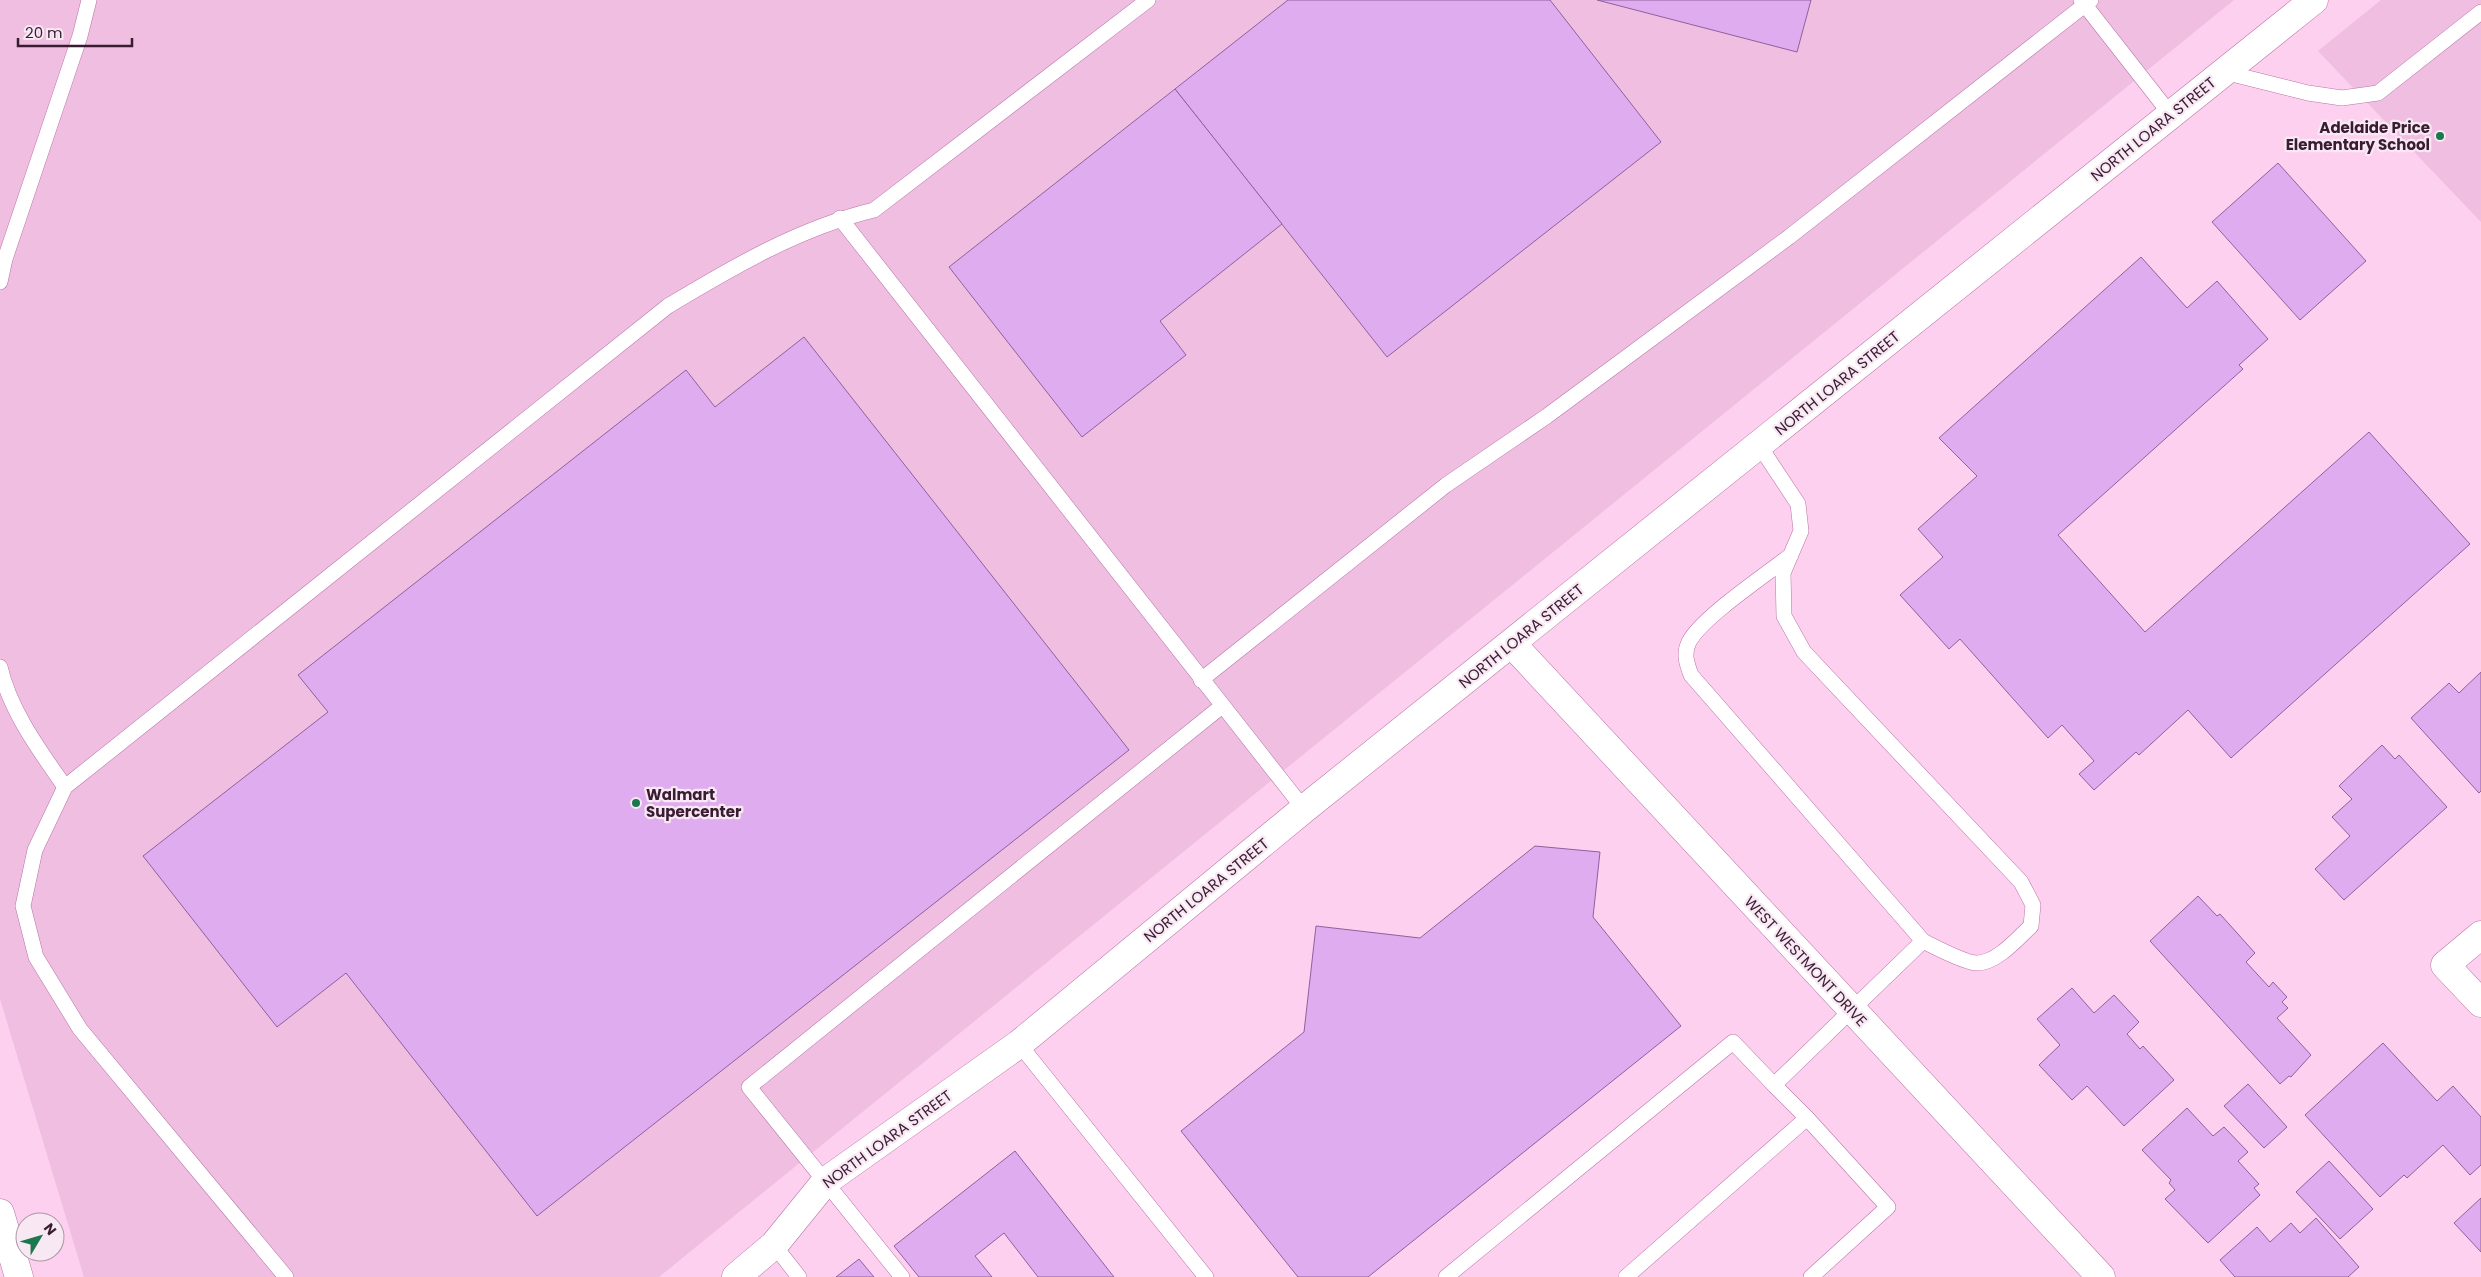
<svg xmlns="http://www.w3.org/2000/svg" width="2481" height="1277" viewBox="0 0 2481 1277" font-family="Poppins,sans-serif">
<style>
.built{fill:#efbee0}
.building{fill:#dfacf0;stroke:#90609e}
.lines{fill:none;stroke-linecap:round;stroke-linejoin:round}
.service-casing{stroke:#ba74a6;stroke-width:16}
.minor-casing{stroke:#ba74a6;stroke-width:29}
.tertiary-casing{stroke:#ba74a6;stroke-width:29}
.motorway-casing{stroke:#ba74a6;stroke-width:29}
.service{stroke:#fff;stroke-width:15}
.minor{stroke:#fff;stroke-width:28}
.tertiary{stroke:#fff;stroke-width:28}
.motorway{stroke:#fff;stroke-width:28}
.poi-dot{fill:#1b774d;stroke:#f8e8f3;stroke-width:2}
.labels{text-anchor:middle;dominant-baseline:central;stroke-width:4.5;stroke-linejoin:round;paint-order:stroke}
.poi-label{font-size:15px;font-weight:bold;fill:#391c31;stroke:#f8e8f3;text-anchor:end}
.street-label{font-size:15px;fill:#391c31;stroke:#f8e8f3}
</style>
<rect width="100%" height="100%" fill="#fed0f0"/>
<g class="built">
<polygon points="0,0 2234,0 659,1277 84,1277 0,999"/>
<polygon points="2381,0 2481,0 2481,222 2318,51"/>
</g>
<g class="building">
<polygon points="1288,0 1550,0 1661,142 1387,357 1175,89"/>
<polygon points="1597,0 1811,0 1797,52"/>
<polygon points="1175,89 1282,224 1160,321 1186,355 1082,437 949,267"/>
<polygon points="2278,163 2366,261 2300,320 2212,222"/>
<polygon points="2141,257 2187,308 2217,281 2268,339 2239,365 2243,369 2058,535 2145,632 2369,432 2470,544 2231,758 2188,710 2139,755 2136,752 2094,790 2079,774 2094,761 2062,725 2048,738 1960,639 1949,649 1900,595 1943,557 1918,529 1977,476 1939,438"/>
<polygon points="804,337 1129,750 537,1216 346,973 277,1027 143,856 328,712 298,675 686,370 715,407"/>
<polygon points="2481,672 2481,791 2479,793 2411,718 2449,683 2459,693"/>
<polygon points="2382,745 2395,759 2399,755 2447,807 2344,900 2315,869 2350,836 2332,817 2352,799 2339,786"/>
<polygon points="1535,846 1600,852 1593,917 1681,1026 1368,1277 1298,1277 1181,1131 1304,1032 1316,926 1420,938"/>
<polygon points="2198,896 2217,916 2220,914 2255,953 2246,962 2269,987 2273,982 2287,997 2282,1002 2288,1008 2277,1018 2311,1055 2291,1077 2289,1076 2280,1084 2150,941"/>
<polygon points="2072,988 2094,1013 2114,995 2139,1022 2127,1034 2140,1049 2143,1046 2174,1080 2124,1126 2087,1086 2072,1100 2039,1065 2060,1045 2037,1019"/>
<polygon points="2383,1043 2437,1101 2453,1086 2481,1117 2481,1165 2470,1175 2443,1145 2407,1178 2404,1175 2380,1197 2305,1115"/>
<polygon points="2248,1084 2287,1127 2264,1148 2224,1106"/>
<polygon points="2187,1108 2213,1136 2224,1127 2248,1152 2238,1161 2259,1184 2254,1188 2260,1195 2208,1243 2165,1199 2175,1190 2169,1183 2171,1180 2142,1150"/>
<polygon points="1015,1151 1114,1277 1038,1277 1004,1233 975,1256 992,1277 919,1277 894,1246"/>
<polygon points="2329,1161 2373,1209 2340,1239 2296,1192"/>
<polygon points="2481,1198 2481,1252 2454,1223"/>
<polygon points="2316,1218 2359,1267 2348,1277 2235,1277 2220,1260 2257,1227 2270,1242 2291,1223 2300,1233"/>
<polygon points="859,1259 874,1277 836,1277"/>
</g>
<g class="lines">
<defs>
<g id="service">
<polyline points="2081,0 2171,115"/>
<polyline points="2224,72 2308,93 2342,98 2378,93 2481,12"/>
<polyline points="840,218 1304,809"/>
<polyline points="0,282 5,259 80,36 89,0"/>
<path d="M 1759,445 L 1798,504 L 1801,531 L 1783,573 L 1784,616 L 1804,652 L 2021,882 L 2033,905 L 2031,926 C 2018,938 1997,963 1977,963 C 1965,963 1935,947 1923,941 L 1691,675 C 1687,664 1683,654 1689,642 C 1701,618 1767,574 1791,555"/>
<path d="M 0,667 C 10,711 40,751 65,787"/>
<polyline points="1201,680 1446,485 1547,416 1789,237 2091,0"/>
<polyline points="1019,1044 1206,1277"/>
<polyline points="1807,1118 1774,1085 1923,941"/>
<polyline points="774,1245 799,1277"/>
<path d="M 286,1277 L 80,1029 L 36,957 L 23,906 L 35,850 L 65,787 L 668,306 C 733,267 799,228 874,210 L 1148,0"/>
<polyline points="902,1277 749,1087 1222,706"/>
<polyline points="1446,1277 1733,1042 1774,1085"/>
<polyline points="1626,1277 1807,1118 1888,1207 1811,1277"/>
</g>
<polyline id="minor" points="2481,935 2445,965 2481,1003"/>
<g id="tertiary">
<polyline points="1512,644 2101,1277"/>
<polyline points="736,1277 774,1245 826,1181 1019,1044 1304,809 2314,0"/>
</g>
<polyline id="motorway" points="0,1213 19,1277"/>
</defs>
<use href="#service" class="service-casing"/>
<use href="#minor" class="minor-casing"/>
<use href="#tertiary" class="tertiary-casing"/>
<use href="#motorway" class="motorway-casing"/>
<use href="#service" class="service"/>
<use href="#minor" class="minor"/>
<use href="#tertiary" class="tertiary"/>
<use href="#motorway" class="motorway"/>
</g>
<g class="poi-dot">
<circle cx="2440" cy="136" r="5"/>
<circle cx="636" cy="803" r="5"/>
</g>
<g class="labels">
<g class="poi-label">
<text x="2430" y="127">Adelaide Price<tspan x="2430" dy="17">Elementary School</tspan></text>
<text x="646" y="794" text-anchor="start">Walmart<tspan x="646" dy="17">Supercenter</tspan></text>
</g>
<g class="street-label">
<text transform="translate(2153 129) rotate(-39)">NORTH LOARA STREET</text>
<text transform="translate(1837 383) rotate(-39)">NORTH LOARA STREET</text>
<text transform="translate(1521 636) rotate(-39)">NORTH LOARA STREET</text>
<text transform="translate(1206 890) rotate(-39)">NORTH LOARA STREET</text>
<text transform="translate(1806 961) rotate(47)">WEST WESTMONT DRIVE</text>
<text transform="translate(887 1139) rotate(-36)">NORTH LOARA STREET</text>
</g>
</g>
<g transform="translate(40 1237) rotate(52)"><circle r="24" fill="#f8e8f3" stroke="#ac96a5"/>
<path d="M0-4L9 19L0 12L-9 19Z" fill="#1b774d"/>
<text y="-8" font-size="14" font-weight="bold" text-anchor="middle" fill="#391c31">N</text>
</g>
<path d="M18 38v8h114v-8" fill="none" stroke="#391c31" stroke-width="2.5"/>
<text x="25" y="38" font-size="15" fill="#391c31" stroke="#f8e8f3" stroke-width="4" paint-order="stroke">20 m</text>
</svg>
